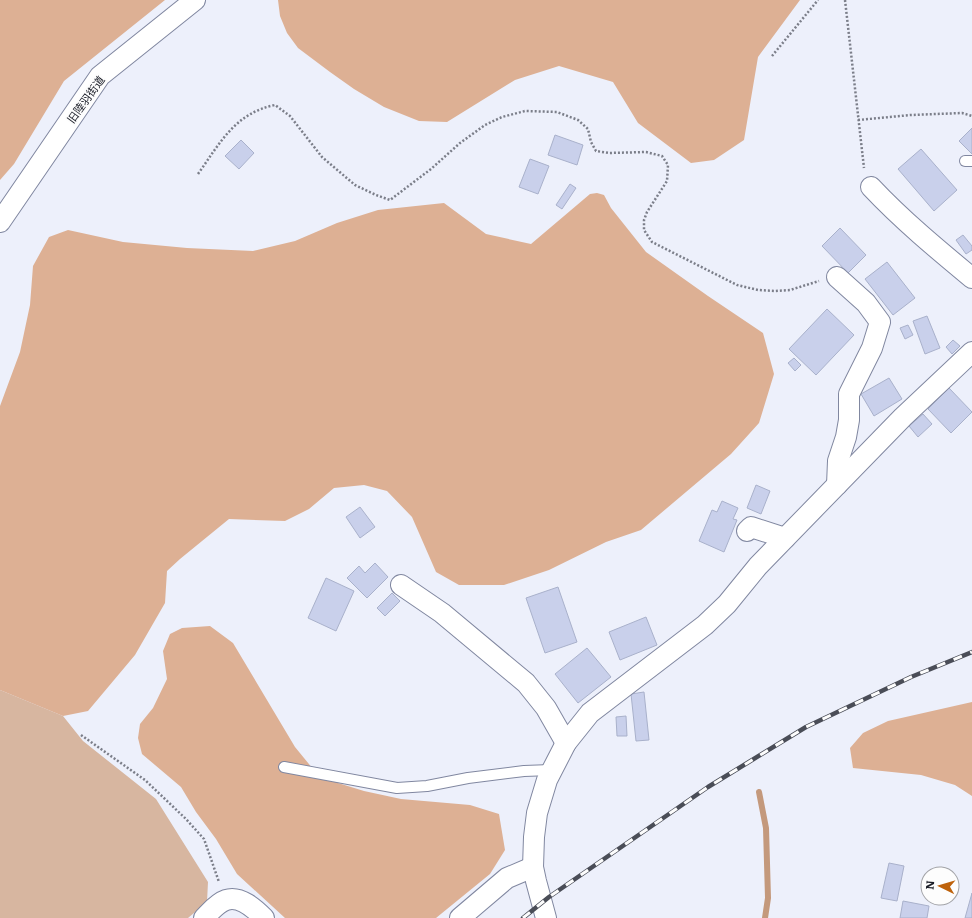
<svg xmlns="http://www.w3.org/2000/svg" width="972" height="918" viewBox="0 0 972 918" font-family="Literata,'Noto Sans JP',serif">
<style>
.green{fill:#d7b6a0}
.forest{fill:#ddb094}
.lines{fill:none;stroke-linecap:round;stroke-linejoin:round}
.stream{stroke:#c4997c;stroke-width:6}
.building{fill:#c9d0eb;stroke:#a9b1cb}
.service-casing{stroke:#8087a0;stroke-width:12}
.minor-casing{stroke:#8087a0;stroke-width:22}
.path{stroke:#7b7e89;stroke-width:2.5;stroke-dasharray:2 2;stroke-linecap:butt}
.service{stroke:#fff;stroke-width:10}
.minor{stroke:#fff;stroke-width:20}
.rail-casing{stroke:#4a4d57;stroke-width:4.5}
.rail{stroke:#fdfdfd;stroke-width:3;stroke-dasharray:9;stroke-linecap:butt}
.labels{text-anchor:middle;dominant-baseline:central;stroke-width:4;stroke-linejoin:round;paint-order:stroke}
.street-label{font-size:11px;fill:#1b1e28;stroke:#fdfdfd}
</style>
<rect width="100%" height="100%" fill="#edf0fb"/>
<polygon class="green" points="0,690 63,716 83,741 156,799 208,882 207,902 188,918 0,918"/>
<g class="forest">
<polygon points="0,0 165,0 64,81 14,164 0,180"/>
<polygon points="278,0 800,0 758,57 744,140 714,160 691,163 638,123 613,82 559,66 515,80 447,122 419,121 384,107 354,89 330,72 298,48 287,33 280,16"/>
<polygon points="597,193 604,195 611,208 646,252 708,296 763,333 774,374 759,423 731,454 641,530 606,542 549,570 504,585 459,585 436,572 412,517 387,491 364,485 334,488 309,509 285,521 229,519 180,559 167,571 165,603 135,655 88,711 63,716 0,690 0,406 20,352 30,305 33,266 49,237 68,230 123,242 187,248 253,251 295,241 337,223 378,210 444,203 486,234 531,244 590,194"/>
<polygon points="210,626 233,643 295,747 313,769 338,783 364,791 401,799 470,805 499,814 505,850 490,874 436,918 285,918 237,874 216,839 196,812 181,787 142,754 138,738 140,724 153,708 167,679 163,651 170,634 182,628"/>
<polygon points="972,702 972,796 955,785 921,775 853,768 850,748 863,733 888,721"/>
</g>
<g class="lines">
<polyline class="stream" points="759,792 766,828 768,898 765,918"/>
</g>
<g class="building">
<polygon points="972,128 972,154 959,141"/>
<polygon points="555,135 583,145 577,165 548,155"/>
<polygon points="241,140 254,153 239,169 225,156"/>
<polygon points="921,149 957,190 934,211 898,169"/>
<polygon points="530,159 549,166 538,194 519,187"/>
<polygon points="570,184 576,188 562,209 556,205"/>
<polygon points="840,228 866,255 848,273 822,246"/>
<polygon points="963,235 972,246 972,250 966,254 956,240"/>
<polygon points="887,262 915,298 893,315 865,279"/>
<polygon points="827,309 854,335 816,375 789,349"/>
<polygon points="927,316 940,348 925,354 913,321"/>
<polygon points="908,325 913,335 905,339 900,328"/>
<polygon points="953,340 960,346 952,354 946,347"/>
<polygon points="794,358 801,365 795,371 788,363"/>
<polygon points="889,378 902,399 874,416 861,394"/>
<polygon points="949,388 972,412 951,433 928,409"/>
<polygon points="923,414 932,424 918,437 909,426"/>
<polygon points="756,485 770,491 761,514 747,508"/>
<polygon points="722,501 738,508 733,519 737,520 724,552 699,541 712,510 717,512"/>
<polygon points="360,507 375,527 360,538 346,517"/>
<polygon points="375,563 388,577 367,598 347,578 359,566 365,573"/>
<polygon points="326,578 354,591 336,631 308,618"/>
<polygon points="558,587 577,642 545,653 526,598"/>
<polygon points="392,593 400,601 385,616 377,608"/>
<polygon points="646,617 657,645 620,660 609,632"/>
<polygon points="587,648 611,677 578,703 555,674"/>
<polygon points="644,692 649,740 636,741 631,694"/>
<polygon points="626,716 627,736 617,736 616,717"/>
<polygon points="889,863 904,866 897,901 881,898"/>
<polygon points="972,893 972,918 965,918"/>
<polygon points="903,901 929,906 927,918 900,918"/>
</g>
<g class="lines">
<defs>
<g id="service">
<polyline points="965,161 972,161"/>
<polyline points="284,767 397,788 427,786 468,778 524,771 551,770"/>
</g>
<g id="minor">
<path d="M 871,187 C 902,220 937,249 972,278"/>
<polyline points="0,222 100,76 195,0"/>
<polyline points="837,485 838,461 846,437 849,420 849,394 872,348 880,322 866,303 837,277"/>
<polyline points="747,531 751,527 785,538"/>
<polyline points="401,585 442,613 526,683 546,708 566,743"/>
<path d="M 204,918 C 210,912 217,903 226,900 C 240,895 255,909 264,918"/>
<polyline points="460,918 507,878 533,867"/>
<polyline points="546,918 536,881 533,867 534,837 537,813 547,780 566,743 590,713 705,625 727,604 758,566 903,417 972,352"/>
</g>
</defs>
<use href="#service" class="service-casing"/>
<use href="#minor" class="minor-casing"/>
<g class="path">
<polyline points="845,0 864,168"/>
<polyline points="772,56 818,0"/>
<polyline points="858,120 911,115 962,113 972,116"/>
<path d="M 198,174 C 220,143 235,113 275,105 L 290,116 L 322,157 L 355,185 L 376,195 L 390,200 L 431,169 L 460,143 L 485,125 L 502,117 L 525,111 L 557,112 L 578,120 L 588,129 L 591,142 L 596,151 L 609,153 L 646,152 L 662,156 L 668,165 L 667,181 L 647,212 L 644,220 L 644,230 L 652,242 L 737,285 L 758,290 L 775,291 L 790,290 L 819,281"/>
<polyline points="81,735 145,780 186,819 204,839 219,882"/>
</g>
<use href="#service" class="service"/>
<use href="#minor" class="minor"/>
<defs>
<polyline id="rail" points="523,918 549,897 708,787 806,727 911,677 972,652"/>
</defs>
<use href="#rail" class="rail-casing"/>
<use href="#rail" class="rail"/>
</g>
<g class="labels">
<g class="street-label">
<text transform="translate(85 99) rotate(-54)">旧陸羽街道</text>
</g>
</g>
<g transform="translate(940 886) rotate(275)"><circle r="19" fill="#fdfdfd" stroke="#a3a4a8"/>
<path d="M0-3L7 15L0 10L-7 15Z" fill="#be620b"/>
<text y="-6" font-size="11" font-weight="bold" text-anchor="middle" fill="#1b1e28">N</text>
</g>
</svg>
